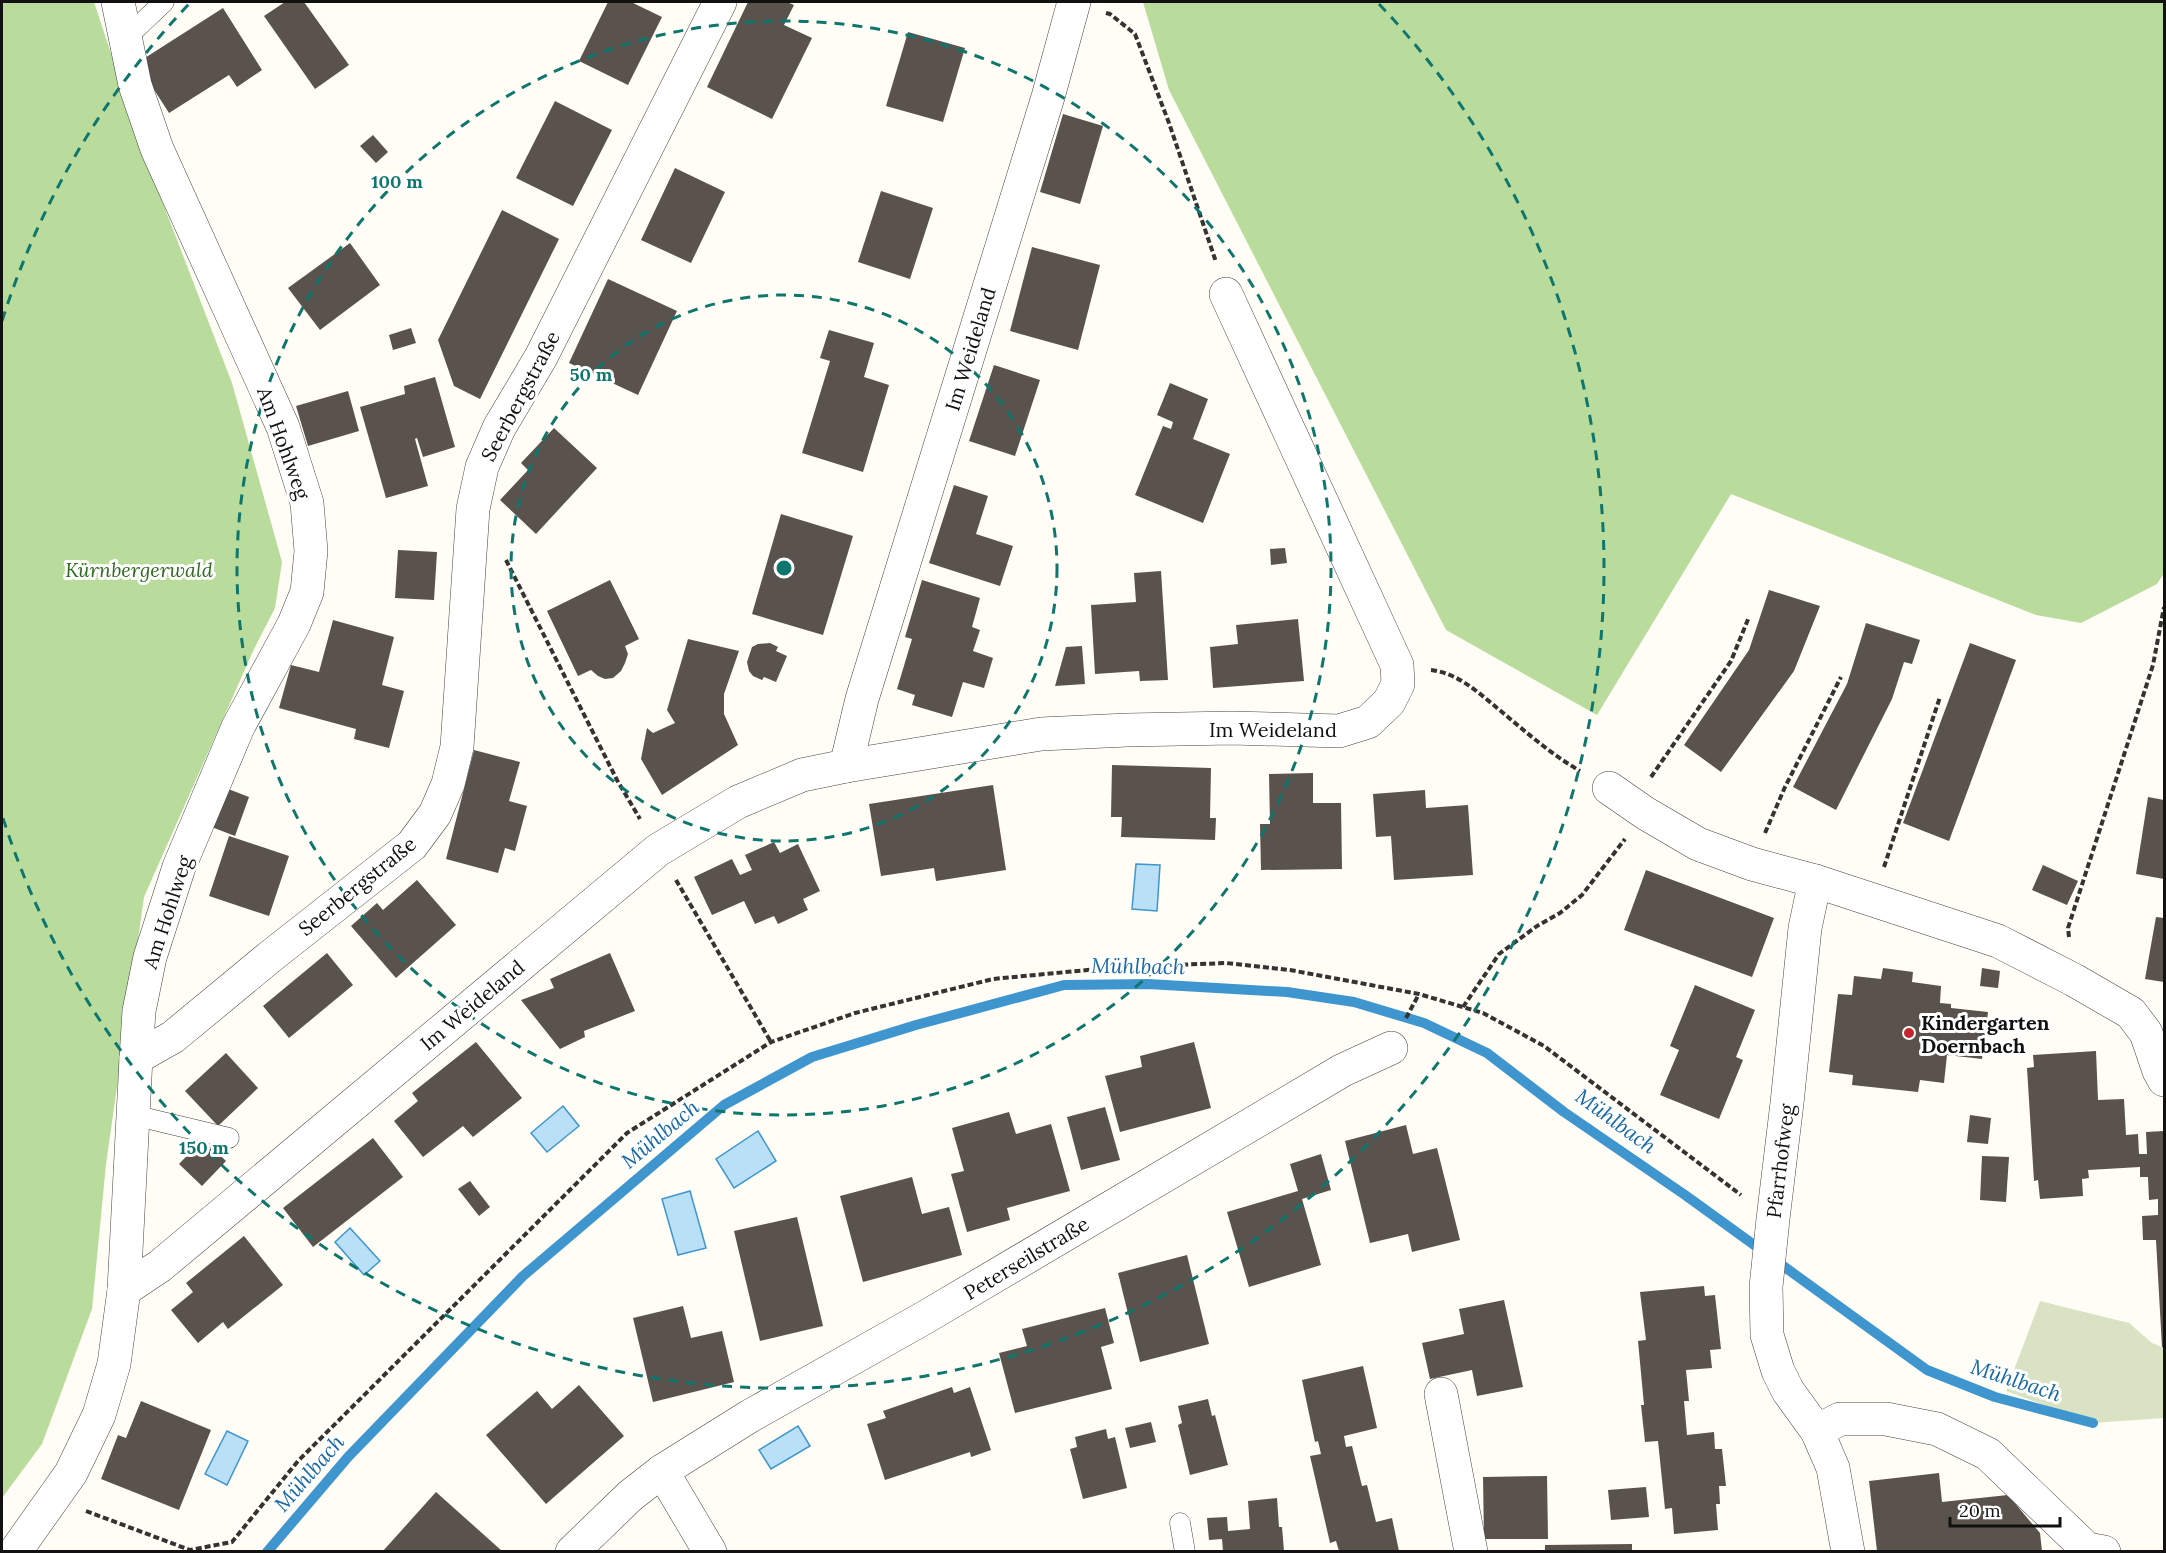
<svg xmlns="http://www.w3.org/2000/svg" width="2166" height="1553" viewBox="0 0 2166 1553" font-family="Lora,serif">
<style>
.forest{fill:#b9dc9c}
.cemetery{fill:#d9e3c4}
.water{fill:#b9e0f7;stroke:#3f96cf;stroke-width:1.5}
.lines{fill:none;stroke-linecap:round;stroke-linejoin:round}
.stream{stroke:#3f96cf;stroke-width:10}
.building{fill:#5a524d}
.service-casing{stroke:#444;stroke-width:21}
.minor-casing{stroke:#444;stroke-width:34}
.path{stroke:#333;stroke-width:4;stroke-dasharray:6 3;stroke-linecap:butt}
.service{stroke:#fff;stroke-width:20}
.minor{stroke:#fff;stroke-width:33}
.ring{fill:none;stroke:#0f766e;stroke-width:3;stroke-dasharray:10 8}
.poi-dot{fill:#c4262e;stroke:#fff;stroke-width:2}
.labels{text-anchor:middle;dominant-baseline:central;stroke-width:6;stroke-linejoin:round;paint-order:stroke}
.street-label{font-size:20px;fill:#111;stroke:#fff}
.park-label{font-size:20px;font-style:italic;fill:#2f6b1f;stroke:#fff}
.poi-label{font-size:20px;font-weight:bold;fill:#111;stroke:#fff;text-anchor:start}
.water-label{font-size:21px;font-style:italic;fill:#1768a6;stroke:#fff}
.centre{fill:#0f766e;stroke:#fff;stroke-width:3}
.ring-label{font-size:18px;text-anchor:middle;font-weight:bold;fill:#0f766e;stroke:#fff;stroke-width:6;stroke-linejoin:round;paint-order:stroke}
</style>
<rect width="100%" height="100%" fill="#fffdf5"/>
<g class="forest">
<polygon points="2,2 94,2 144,154 232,383 282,562 275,608 254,649 144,897 106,1164 92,1309 42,1444 2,1498"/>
<polygon points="1143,2 2164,2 2164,573 2157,584 2081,623 2036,615 1731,494 1597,715 1446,630 1169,90"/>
</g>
<polygon class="cemetery" points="2040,1301 2129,1323 2152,1343 2164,1348 2164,1418 2093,1423 2006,1391"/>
<g class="water">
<polygon points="1136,864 1160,865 1157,911 1132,909"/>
<polygon points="563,1106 579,1126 547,1152 531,1133"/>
<polygon points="758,1131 776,1161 734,1188 716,1159"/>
<polygon points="690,1191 706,1248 678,1255 662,1199"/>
<polygon points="350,1228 380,1261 364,1275 335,1242"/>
<polygon points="798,1426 810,1446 771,1469 759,1450"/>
<polygon points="227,1431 248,1441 227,1485 205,1474"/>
</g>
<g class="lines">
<polyline class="stream" points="267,1552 348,1457 523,1276 724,1105 812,1057 916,1025 1064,985 1148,984 1287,992 1354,1002 1424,1023 1487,1053 1564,1112 1685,1195 1927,1370 1995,1397 2093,1423"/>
</g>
<g class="building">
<polygon points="285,2 304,2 349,65 315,89 264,16"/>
<polygon points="608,2 631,2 662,17 628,85 579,61"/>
<polygon points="748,2 787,2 794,5 784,25 812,38 772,119 707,87"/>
<polygon points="223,8 262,70 237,87 229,75 169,113 137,63"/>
<polygon points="908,32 965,48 943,122 886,106"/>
<polygon points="555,101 612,130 573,206 516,178"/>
<polygon points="1063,114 1103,126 1080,204 1040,192"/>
<polygon points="373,135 388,152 376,163 360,146"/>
<polygon points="675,168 725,192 691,263 641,240"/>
<polygon points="881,191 933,208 910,279 858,262"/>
<polygon points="502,210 559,239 480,399 454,386 438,340"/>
<polygon points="350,243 380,285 320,330 288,288"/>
<polygon points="1032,247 1100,265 1078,350 1010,331"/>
<polygon points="608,279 677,311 638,395 569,363"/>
<polygon points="411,328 416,343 393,350 389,335"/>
<polygon points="829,330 874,343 864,377 889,385 863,472 802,453 830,361 820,358"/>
<polygon points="994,365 1040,380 1015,456 969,441"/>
<polygon points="435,377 455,447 423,457 417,438 415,439 428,486 386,498 360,407 405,394 404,386"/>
<polygon points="1170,383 1208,399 1193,439 1230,454 1203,523 1135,495 1163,426 1171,429 1173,422 1157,415"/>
<polygon points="348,391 359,431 308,446 296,406"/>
<polygon points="554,428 597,468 536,534 500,500 528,470 521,463"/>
<polygon points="954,485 988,496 976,534 1013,546 1000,586 929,563"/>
<polygon points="781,514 853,536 823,635 752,614"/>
<polygon points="1285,548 1287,563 1271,565 1270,549"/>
<polygon points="398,550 437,552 434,600 395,598"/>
<polygon points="1161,571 1168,680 1140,681 1139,671 1095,674 1091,605 1136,602 1134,573"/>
<polygon points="610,580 639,639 625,646 628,654 625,663 621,671 613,678 605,679 598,676 591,670 578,676 547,611"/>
<polygon points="922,580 980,598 972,627 980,630 973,651 993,658 984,688 963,682 952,717 912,705 915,695 897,689 912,639 905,637"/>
<polygon points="1769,590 1820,606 1794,671 1721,772 1684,745 1749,650"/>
<polygon points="1298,619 1304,681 1213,688 1210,647 1238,644 1236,625"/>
<polygon points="333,620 394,637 382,685 404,691 389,748 354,739 356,729 279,708 291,665 319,672"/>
<polygon points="1866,623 1920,640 1912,664 1904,662 1892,699 1836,810 1793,787 1847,684"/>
<polygon points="688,639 739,651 724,694 724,714 738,745 662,795 641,759 647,728 653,733 675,723 667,710"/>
<polygon points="770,643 778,647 776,651 787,656 776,682 764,677 762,680 753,676 749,671 747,662 752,647 758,644"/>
<polygon points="1970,643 2016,660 1949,841 1903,823"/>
<polygon points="1082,646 1085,684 1055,686 1066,647"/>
<polygon points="474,750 520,762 509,801 527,806 515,851 505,848 498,873 446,859"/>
<polygon points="1112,765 1211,768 1210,818 1216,818 1215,840 1121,837 1122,817 1111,817"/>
<polygon points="1313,773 1313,803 1341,803 1342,869 1261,870 1260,824 1270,824 1269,774"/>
<polygon points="993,785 1006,870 936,881 934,868 881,876 869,804"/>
<polygon points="223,787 249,797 235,836 209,826"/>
<polygon points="1425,790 1426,808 1468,805 1473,875 1394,880 1391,836 1376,837 1373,794"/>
<polygon points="2148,797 2164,800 2164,879 2136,874"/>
<polygon points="229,836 289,856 269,916 209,896"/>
<polygon points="774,842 780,853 798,844 820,891 803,899 808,910 778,924 774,916 755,924 744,901 712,915 694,877 732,859 740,875 752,870 745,855"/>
<polygon points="2043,865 2078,881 2067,905 2032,890"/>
<polygon points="1646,870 1774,918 1752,977 1624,930"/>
<polygon points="417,880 456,925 396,978 351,926 377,903 383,910"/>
<polygon points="2156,917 2164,918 2164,982 2145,979"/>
<polygon points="327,953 353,985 289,1038 263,1006"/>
<polygon points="610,953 635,1011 584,1031 585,1037 560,1049 521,1000 554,988 550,979"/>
<polygon points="1883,968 1913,972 1912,982 1941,986 1940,1003 1951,1004 1951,1008 1988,1012 1982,1059 1947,1055 1944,1083 1920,1080 1918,1092 1852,1085 1853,1075 1829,1072 1838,994 1852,995 1854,976 1881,979"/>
<polygon points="1982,968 2000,971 1998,988 1980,986"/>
<polygon points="1695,985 1755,1010 1736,1057 1743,1060 1719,1119 1660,1095 1679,1050 1670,1046"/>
<polygon points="476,1042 522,1098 473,1137 463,1126 423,1157 394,1121 418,1101 412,1093"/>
<polygon points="1194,1042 1211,1108 1120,1132 1105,1076 1142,1067 1140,1056"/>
<polygon points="2096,1051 2098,1100 2124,1099 2126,1135 2138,1134 2139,1154 2147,1154 2146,1132 2164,1131 2164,1348 2162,1347 2156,1240 2143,1240 2142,1216 2158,1215 2158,1199 2149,1200 2148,1177 2140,1177 2140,1167 2088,1170 2089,1178 2082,1179 2083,1196 2040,1199 2038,1180 2034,1181 2027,1068 2034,1067 2033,1055"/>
<polygon points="226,1053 258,1088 218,1126 185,1091"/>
<polygon points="1105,1107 1120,1160 1081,1170 1067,1117"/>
<polygon points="1009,1112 1016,1134 1051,1124 1070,1191 1007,1208 1010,1220 967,1232 951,1174 964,1171 952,1128"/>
<polygon points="1970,1115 1991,1118 1988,1144 1967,1142"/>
<polygon points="1406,1125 1413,1154 1437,1148 1460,1240 1412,1252 1408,1234 1370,1243 1345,1141"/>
<polygon points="373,1138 403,1177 313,1247 283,1208"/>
<polygon points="203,1139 226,1161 202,1186 179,1164"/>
<polygon points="1321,1154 1331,1190 1302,1199 1321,1265 1249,1287 1227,1212 1298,1191 1290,1164"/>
<polygon points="1982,1156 2009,1157 2006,1202 1980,1200"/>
<polygon points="912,1177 922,1214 949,1207 962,1255 863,1282 840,1196"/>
<polygon points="470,1181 490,1207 479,1216 458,1189"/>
<polygon points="797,1217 823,1326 760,1341 734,1231"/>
<polygon points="244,1236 283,1285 228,1329 223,1322 198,1343 171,1310 193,1292 186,1283"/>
<polygon points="1187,1255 1209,1344 1140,1362 1118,1273"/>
<polygon points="1704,1286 1705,1296 1715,1295 1721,1349 1710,1350 1712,1368 1686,1370 1689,1401 1684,1401 1687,1435 1714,1432 1715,1449 1722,1449 1726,1486 1719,1486 1720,1504 1716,1504 1718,1530 1674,1534 1672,1508 1665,1509 1658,1441 1645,1442 1641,1405 1644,1405 1638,1341 1646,1340 1640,1292"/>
<polygon points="1504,1300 1523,1387 1477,1396 1472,1370 1430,1379 1422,1343 1464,1334 1459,1309"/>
<polygon points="683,1306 691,1338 722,1331 734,1382 653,1402 633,1318"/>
<polygon points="1105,1308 1114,1343 1101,1347 1112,1389 1015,1413 999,1353 1027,1346 1022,1329"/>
<polygon points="1363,1366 1377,1428 1344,1436 1346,1447 1352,1446 1362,1486 1367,1485 1376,1522 1392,1518 1399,1551 1339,1551 1336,1541 1330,1543 1310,1456 1321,1454 1318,1441 1315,1442 1302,1380"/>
<polygon points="579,1385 624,1436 546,1504 486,1435 537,1391 552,1409"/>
<polygon points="952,1387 954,1393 970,1387 991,1450 971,1457 970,1452 885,1480 867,1424 886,1418 883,1411"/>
<polygon points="1208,1399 1212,1416 1215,1415 1228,1465 1190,1475 1178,1425 1182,1423 1178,1406"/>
<polygon points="141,1401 211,1430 179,1510 101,1479 118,1435 126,1438"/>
<polygon points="1151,1422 1156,1442 1130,1448 1125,1428"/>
<polygon points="1106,1429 1108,1439 1115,1437 1127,1488 1083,1499 1070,1449 1077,1447 1075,1437"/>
<polygon points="1939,1473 1942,1502 2008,1495 2040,1533 2042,1551 1877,1551 1869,1481"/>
<polygon points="1547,1476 1548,1539 1484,1539 1483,1477"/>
<polygon points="1646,1487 1649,1517 1611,1520 1608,1490"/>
<polygon points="436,1492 502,1551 383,1551"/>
<polygon points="1277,1498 1279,1527 1282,1527 1284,1551 1223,1551 1222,1539 1209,1540 1207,1518 1227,1517 1228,1531 1250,1529 1248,1501"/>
<polygon points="1632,1544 1632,1551 1545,1551 1545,1545"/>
</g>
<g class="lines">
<defs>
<g id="service">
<polyline points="125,39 164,2"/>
<polyline points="133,1115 229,1138"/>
<polyline points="1180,1523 1185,1552"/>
</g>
<g id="minor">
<polyline points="118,2 135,85 157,149 283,427 307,503 311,551 307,592 294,624 238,727 179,867 150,957 139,1011 136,1058"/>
<polyline points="846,766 862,699 1048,97 1074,2"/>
<polyline points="1609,788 1645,813 1698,844 1752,864 1815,881 1998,941 2074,980 2131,1013 2146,1033 2159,1071 2164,1080"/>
<polyline points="1815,881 1805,928 1787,1103 1773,1219 1766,1287 1767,1335 1778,1371 1788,1391 1817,1431 1833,1468 1848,1552"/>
<polyline points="124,1290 160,1266 658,850 738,802 802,775 846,766 1041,734 1127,730 1232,728 1339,731 1368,722 1389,702 1398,684 1397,665 1226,294"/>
<polyline points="1441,1394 1471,1552"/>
<polyline points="1817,1431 1840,1419 1886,1419 1937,1429 1988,1454 2087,1549 2104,1552"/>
<polyline points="662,1471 710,1552"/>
<polyline points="15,1552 71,1473 99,1415 114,1364 124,1290 136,1058 173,1037 271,956 412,845 435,814 448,784 457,747 473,509 482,467 499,428 541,357 720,2"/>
<polyline points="572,1552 630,1496 662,1471 750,1416 924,1318 1343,1070 1391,1048"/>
</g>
</defs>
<use href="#service" class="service-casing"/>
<use href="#minor" class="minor-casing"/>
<g class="path">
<polyline points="1106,13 1110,14 1135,34 1169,123 1216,262"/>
<polyline points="506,560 617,780 640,819"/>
<path d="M 1431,670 C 1459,673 1481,695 1502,712 C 1527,733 1551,754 1580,771"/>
<polyline points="1651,777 1731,661 1749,617"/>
<polyline points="1765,833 1785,787 1841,677"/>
<polyline points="1884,867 1940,697"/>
<polyline points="676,880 771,1042"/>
<polyline points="2069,937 2068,928 2153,665 2164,607"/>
<polyline points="1463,1007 1499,954 1537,926 1560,913 1582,895 1625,839"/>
<polyline points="1406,1018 1419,994"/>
<polyline points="86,1511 190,1550 232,1542 298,1461 627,1133 771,1042 855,1013 993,979 1119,967 1226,963 1290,970 1419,994 1483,1013 1544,1046 1741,1195"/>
</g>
<use href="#service" class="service"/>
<use href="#minor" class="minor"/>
</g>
<g class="ring">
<circle cx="784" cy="568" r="273"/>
<circle cx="784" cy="568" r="547"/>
<path d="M2 321A820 820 0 0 1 189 4M1379 4A820 820 0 1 1 2 815"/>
</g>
<circle class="poi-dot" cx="1909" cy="1033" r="6"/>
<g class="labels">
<g class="street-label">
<text transform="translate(970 349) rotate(-73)">Im Weideland</text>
<text transform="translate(520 396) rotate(-62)">Seerbergstraße</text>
<text transform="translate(284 443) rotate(70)">Am Hohlweg</text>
<text x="1273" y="729">Im Weideland</text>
<text transform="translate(357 886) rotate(-39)">Seerbergstraße</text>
<text transform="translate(167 912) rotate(-72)">Am Hohlweg</text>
<text transform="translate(472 1005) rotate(-40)">Im Weideland</text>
<text transform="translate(1780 1161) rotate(-83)">Pfarrhofweg</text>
<text transform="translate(1026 1258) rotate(-31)">Peterseilstraße</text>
</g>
<g class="park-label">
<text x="139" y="569">Kürnbergerwald</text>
</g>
<g class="poi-label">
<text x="1921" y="1022">Kindergarten<tspan x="1921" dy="23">Doernbach</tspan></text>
</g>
<g class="water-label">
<text transform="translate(1138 966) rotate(1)">Mühlbach</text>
<text transform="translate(1616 1121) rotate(36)">Mühlbach</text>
<text transform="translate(660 1134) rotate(-40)">Mühlbach</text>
<text transform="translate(2016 1380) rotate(18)">Mühlbach</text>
<text transform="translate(309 1473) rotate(-49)">Mühlbach</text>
</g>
</g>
<circle cx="784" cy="568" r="9" class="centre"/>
<g class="ring-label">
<text x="397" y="188">100 m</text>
<text x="591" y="381">50 m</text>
<text x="204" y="1154">150 m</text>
</g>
<rect width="2166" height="1553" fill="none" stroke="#111111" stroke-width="6"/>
<path d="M1950 1517v9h110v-9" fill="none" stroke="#111111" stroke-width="3"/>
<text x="1959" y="1517" font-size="18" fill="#111111" stroke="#ffffff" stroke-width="4.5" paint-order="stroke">20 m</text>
</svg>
